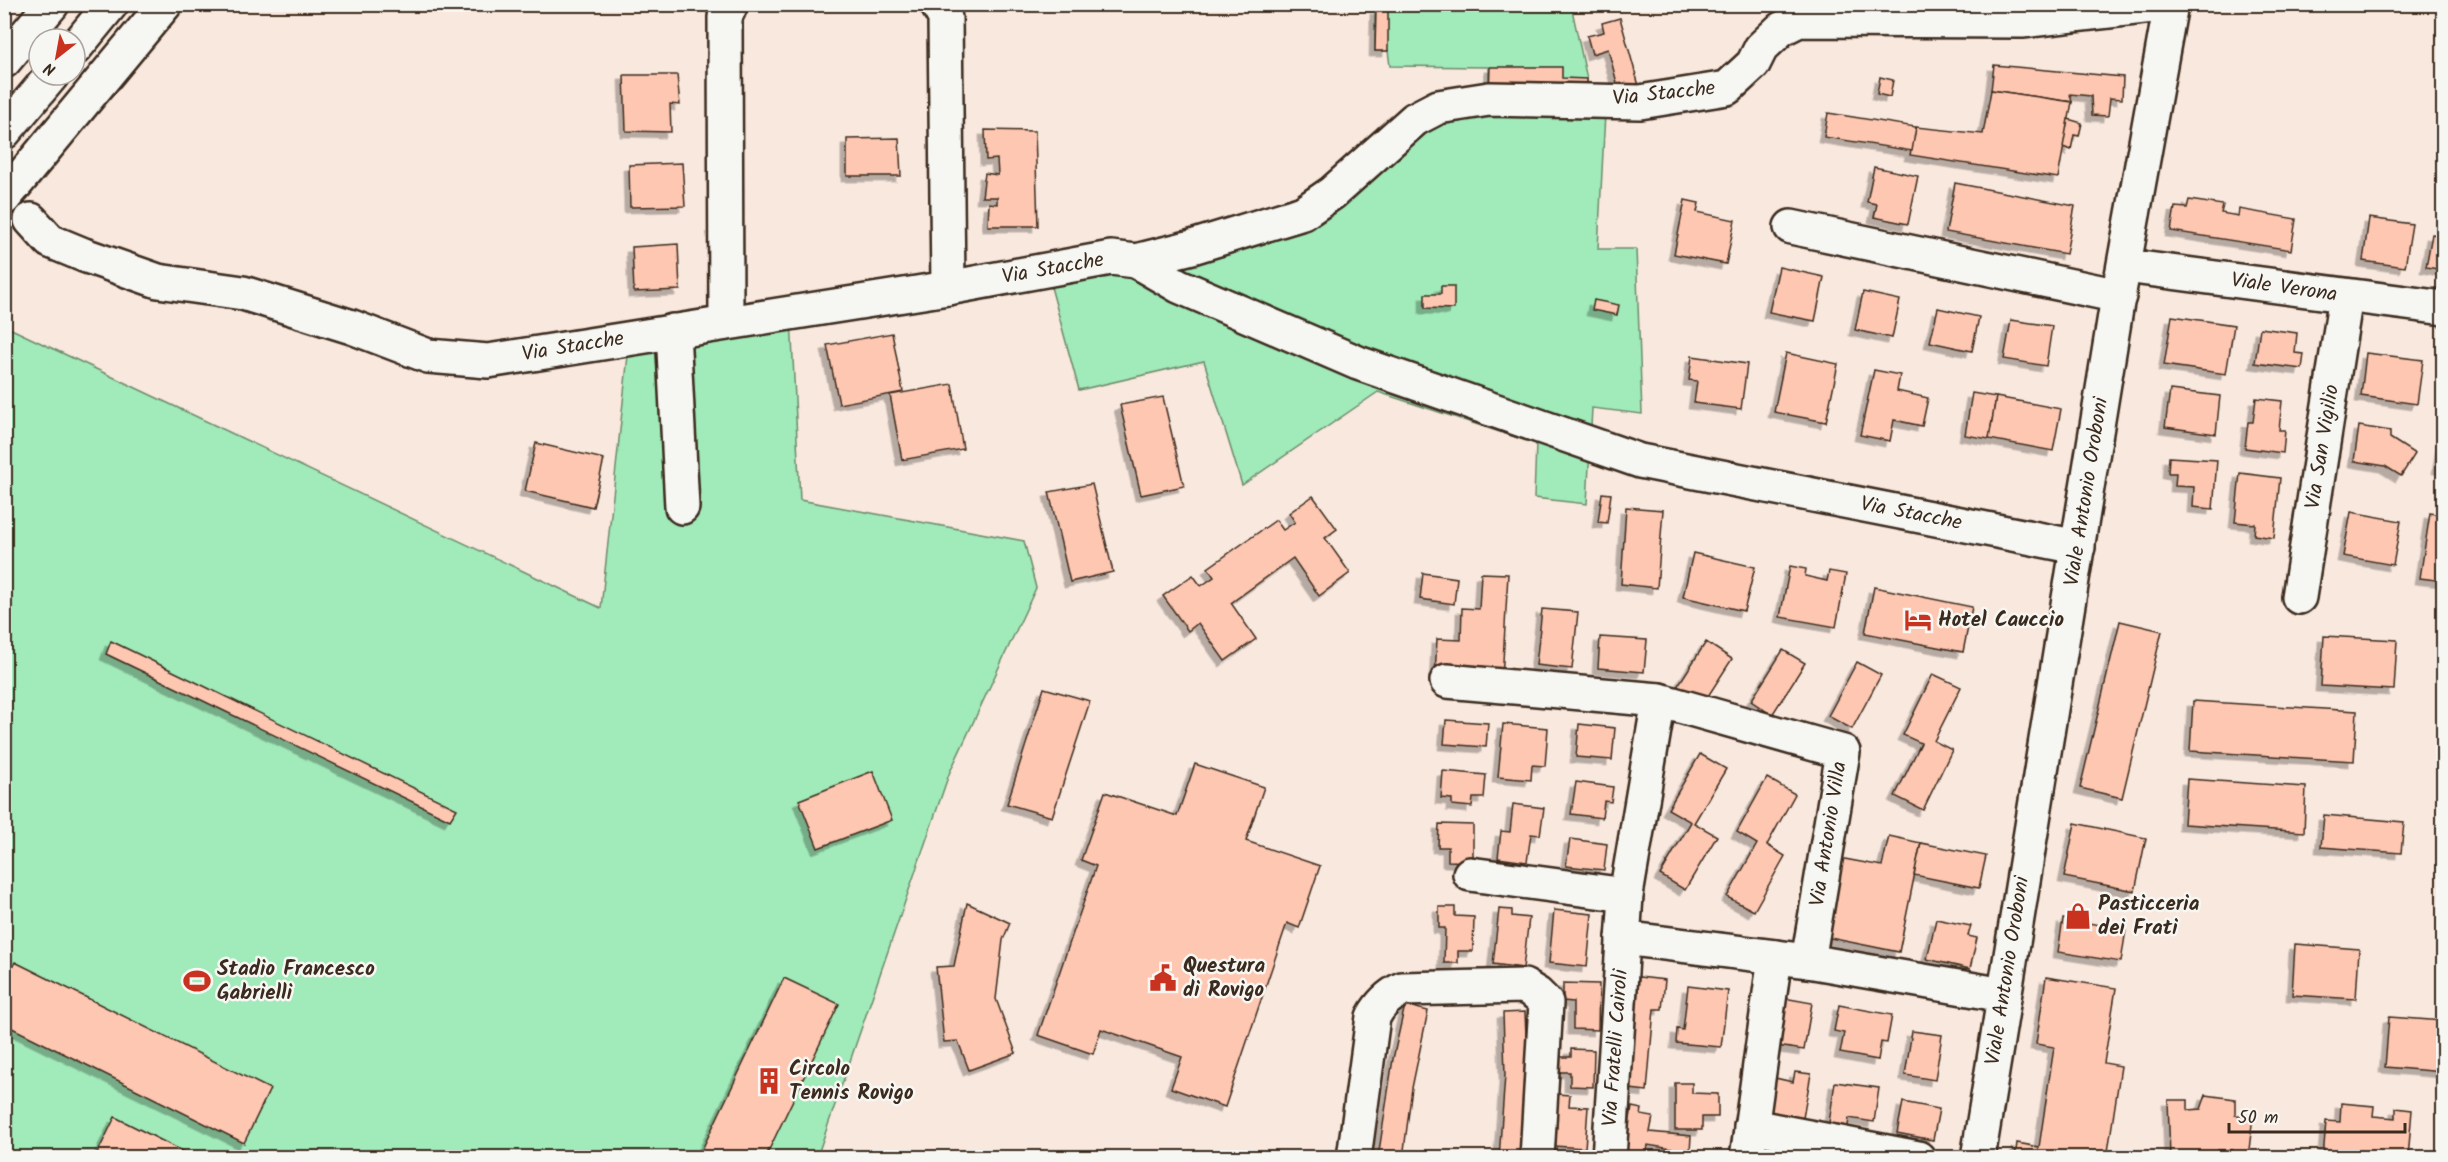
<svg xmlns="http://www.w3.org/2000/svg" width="2448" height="1162" viewBox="0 0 2448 1162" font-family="Kalam,sans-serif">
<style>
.green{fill:#a1eab9;stroke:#6e8a6c;stroke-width:1.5}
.building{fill:#fec7b1;stroke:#3b2a1e;stroke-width:1.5;filter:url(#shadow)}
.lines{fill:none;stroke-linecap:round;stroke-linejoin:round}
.minor-casing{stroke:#3b2a1e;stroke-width:38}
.major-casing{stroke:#3b2a1e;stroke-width:38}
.minor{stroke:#f6f6f2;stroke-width:33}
.major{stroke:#f6f6f2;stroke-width:33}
.labels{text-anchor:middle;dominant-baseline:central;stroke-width:5;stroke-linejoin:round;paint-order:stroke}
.street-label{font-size:21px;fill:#3b2a1e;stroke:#f6f6f2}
.poi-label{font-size:21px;font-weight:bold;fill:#3b2a1e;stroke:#f6f6f2;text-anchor:start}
</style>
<defs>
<filter id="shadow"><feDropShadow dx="-5.5" dy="5.5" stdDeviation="0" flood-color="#0004"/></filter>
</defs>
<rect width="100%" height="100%" fill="#f8e8de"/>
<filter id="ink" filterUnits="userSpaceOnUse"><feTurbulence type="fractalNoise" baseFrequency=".0167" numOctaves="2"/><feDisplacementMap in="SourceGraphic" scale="12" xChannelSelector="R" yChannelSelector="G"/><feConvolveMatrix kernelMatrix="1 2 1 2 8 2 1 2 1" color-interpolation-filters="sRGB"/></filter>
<g filter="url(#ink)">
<g class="green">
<polygon points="1375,5 1571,5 1587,79 1587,95 1489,95 1489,67 1390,66 1388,51 1375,51"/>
<polygon points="1476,110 1605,113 1598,249 1636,249 1642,414 1592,408 1587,504 1534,498 1536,444 1378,392 1242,485 1204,361 1079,390 1050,283 1196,259 1440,120"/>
<polygon points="791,318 800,500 1024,541 1036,588 949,774 817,1157 5,1157 5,326 601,608 629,346"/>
</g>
<g class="building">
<polygon points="1376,9 1388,10 1388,51 1375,51"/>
<polygon points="1620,18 1641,93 1621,98 1608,49 1592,54 1587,36 1604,32 1602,23"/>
<polygon points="1994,65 2123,77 2122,99 2110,98 2108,116 2092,115 2091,96 2070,94 2072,102 1991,90"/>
<polygon points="1490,67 1562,67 1562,78 1587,79 1587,95 1489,95"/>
<polygon points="624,75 677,75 680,105 670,104 671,132 626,131"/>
<polygon points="1880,77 1893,80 1890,97 1877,94"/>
<polygon points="1991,90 2072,102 2058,178 1910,155 1916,127 1983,134"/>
<polygon points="1828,113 1916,127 1912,151 1824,137"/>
<polygon points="2068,119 2082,123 2079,136 2074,135 2071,150 2063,147"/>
<polygon points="985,130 1035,131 1038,226 988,226 989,203 997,204 997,197 982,197 985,173 998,175 997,159 986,160"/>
<polygon points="899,138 901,176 847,176 847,139"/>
<polygon points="682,163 685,206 630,207 629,165"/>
<polygon points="1874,167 1918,176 1908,224 1874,217 1877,204 1867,202"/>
<polygon points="1955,183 2075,206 2066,254 1946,232"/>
<polygon points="1685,200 1699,203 1697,212 1735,220 1726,264 1674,254"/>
<polygon points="2189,200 2223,205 2221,213 2238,216 2239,209 2296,219 2291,250 2171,231 2175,207 2187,208"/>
<polygon points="2369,218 2412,224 2405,267 2363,261"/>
<polygon points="2432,234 2444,236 2444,270 2426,267"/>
<polygon points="678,244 680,290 634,292 632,247"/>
<polygon points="1779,267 1824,277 1815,321 1769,312"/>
<polygon points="1441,286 1454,286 1454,309 1425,308 1425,294 1441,294"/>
<polygon points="1863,292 1900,300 1892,338 1855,330"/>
<polygon points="1594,300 1619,305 1617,315 1592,310"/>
<polygon points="1938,308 1979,317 1972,351 1930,342"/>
<polygon points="2172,316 2234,325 2226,374 2164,365"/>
<polygon points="2011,320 2052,326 2046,366 2004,359"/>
<polygon points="2260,328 2297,333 2295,353 2304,354 2302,369 2255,363"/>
<polygon points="892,333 903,392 839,404 827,345"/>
<polygon points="1786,353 1838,364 1826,422 1774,412"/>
<polygon points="2366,353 2423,360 2417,404 2361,396"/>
<polygon points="1692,356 1747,364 1741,409 1694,403 1697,381 1689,380"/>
<polygon points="1874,370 1900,375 1897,391 1928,398 1922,426 1894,420 1890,441 1860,435"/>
<polygon points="952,384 963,449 902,460 890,395"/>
<polygon points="2170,390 2220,396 2216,434 2165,427"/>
<polygon points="1972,393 1996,397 1989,439 1965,435"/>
<polygon points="1163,397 1184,486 1141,495 1120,405"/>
<polygon points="1996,397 2061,409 2053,451 1989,439"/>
<polygon points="2256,398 2282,401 2279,430 2285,430 2283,453 2245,448 2248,422 2253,422"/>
<polygon points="2359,426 2390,431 2390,438 2415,454 2401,476 2385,466 2354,461"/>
<polygon points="2443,434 2444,434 2444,469 2438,468"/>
<polygon points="536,443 604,459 593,507 525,491"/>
<polygon points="2169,457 2217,460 2213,509 2193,507 2194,487 2175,486 2176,473 2168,473"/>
<polygon points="2240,473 2280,478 2274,538 2254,535 2255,524 2235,522"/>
<polygon points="1092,484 1113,572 1070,582 1049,492"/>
<polygon points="1602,493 1611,494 1607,523 1598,522"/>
<polygon points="1313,496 1337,529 1325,538 1350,573 1319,596 1293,558 1231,603 1256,639 1225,661 1198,623 1188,631 1163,596 1193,575 1201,586 1214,577 1208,568 1276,520 1283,530 1295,522 1289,513"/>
<polygon points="1626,507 1663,510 1657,588 1621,584"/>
<polygon points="2351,512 2401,521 2393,565 2343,556"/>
<polygon points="2430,513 2444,516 2444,581 2420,578"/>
<polygon points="1693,553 1755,567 1744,611 1683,597"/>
<polygon points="1790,566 1806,569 1805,576 1827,581 1829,571 1846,574 1836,627 1780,617"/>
<polygon points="1423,573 1457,578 1454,604 1420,599"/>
<polygon points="1481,573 1508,574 1502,679 1435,675 1437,639 1461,640 1462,608 1479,609"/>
<polygon points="1874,587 1972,607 1963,652 1865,633"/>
<polygon points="1542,609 1578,612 1572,669 1536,665"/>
<polygon points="2120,621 2162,631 2122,798 2080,788"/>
<polygon points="2324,636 2397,640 2394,690 2321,686"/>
<polygon points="1600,637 1647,640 1644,672 1598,668"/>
<polygon points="111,641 457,809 450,820 106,654"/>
<polygon points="1706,642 1732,659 1701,707 1675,690"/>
<polygon points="1783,650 1805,663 1772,715 1751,701"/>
<polygon points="1857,662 1881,675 1852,729 1828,716"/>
<polygon points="1933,674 1961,687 1934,741 1952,750 1923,810 1895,796 1921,743 1903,735"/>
<polygon points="1044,688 1090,701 1052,817 1007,804"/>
<polygon points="2193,701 2357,711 2354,761 2190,751"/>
<polygon points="1446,720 1488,723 1486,747 1444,744"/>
<polygon points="1503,724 1548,728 1545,766 1532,765 1531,780 1498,777"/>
<polygon points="1579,724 1615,728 1612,760 1576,757"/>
<polygon points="1700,754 1726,769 1694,823 1717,836 1685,890 1660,875 1691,822 1668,809"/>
<polygon points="1195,764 1264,787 1246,841 1320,866 1299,928 1287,923 1225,1107 1171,1088 1182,1057 1101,1029 1093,1054 1038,1035 1096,866 1081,860 1105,792 1177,816"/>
<polygon points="873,771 892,820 818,848 799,800"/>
<polygon points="1443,771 1486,775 1484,798 1473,798 1472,807 1452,805 1452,799 1441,798"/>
<polygon points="1767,778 1795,794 1767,845 1785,856 1754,911 1727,897 1757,844 1737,832"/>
<polygon points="2187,779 2306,787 2304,832 2184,824"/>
<polygon points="1576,782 1613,787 1611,802 1604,801 1602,818 1571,814"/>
<polygon points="1513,804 1544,808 1540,835 1531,834 1527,862 1498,858 1501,831 1510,832"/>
<polygon points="2324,815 2404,822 2401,853 2321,847"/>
<polygon points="2075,823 2146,838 2135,891 2064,877"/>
<polygon points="1439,824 1473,825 1473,862 1448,861 1448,847 1438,847"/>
<polygon points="1889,836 1921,843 1899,952 1825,937 1839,858 1882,866"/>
<polygon points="1570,839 1607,844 1604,870 1566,866"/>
<polygon points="1921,843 1986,856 1979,888 1914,875"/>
<polygon points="967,903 1010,923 1003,940 996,999 1016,1053 969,1070 958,1041 944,1042 936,967 954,966"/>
<polygon points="1439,907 1455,907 1455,916 1474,917 1473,951 1458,951 1458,963 1444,963 1445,928 1439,928"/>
<polygon points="1499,909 1512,910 1512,916 1529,918 1523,968 1493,964"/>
<polygon points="1554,910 1592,914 1587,967 1549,963"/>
<polygon points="1936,919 1971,926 1968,936 1977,938 1970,969 1927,959"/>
<polygon points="2063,919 2126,929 2121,962 2058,952"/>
<polygon points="2295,944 2359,949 2356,999 2292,995"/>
<polygon points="15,962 270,1089 244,1143 4,1024 4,983"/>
<polygon points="1639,977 1665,980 1662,1009 1654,1009 1647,1091 1630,1089"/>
<polygon points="2046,977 2116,988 2104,1063 2121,1066 2107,1158 2015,1158 2017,1143 2039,1147 2054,1047 2036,1044"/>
<polygon points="784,978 839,1004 765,1158 698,1158"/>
<polygon points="1563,983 1599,984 1598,1030 1573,1029 1573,1002 1563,1001"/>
<polygon points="1688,986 1728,991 1721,1047 1676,1043 1677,1029 1683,1030"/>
<polygon points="1784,998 1812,1003 1804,1050 1777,1046"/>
<polygon points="1405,1005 1428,1011 1412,1088 1403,1158 1378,1158 1393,1059"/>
<polygon points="1839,1005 1892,1015 1887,1043 1881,1042 1878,1060 1840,1053 1844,1033 1834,1031"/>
<polygon points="1525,1012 1527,1061 1523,1158 1499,1158 1505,1075 1503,1013"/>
<polygon points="2389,1017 2444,1021 2444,1072 2385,1067"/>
<polygon points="1912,1031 1942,1035 1935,1080 1905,1075"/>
<polygon points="1571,1049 1594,1050 1593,1087 1570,1086 1570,1072 1558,1072 1559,1057 1571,1057"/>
<polygon points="1795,1072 1811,1074 1803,1118 1769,1112 1775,1078 1793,1082"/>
<polygon points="1835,1082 1879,1088 1874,1122 1849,1118 1848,1126 1829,1123"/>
<polygon points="1675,1083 1692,1083 1692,1093 1718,1094 1718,1117 1702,1117 1702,1130 1675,1130"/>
<polygon points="1557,1094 1570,1095 1569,1106 1588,1107 1585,1148 1553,1146"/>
<polygon points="2206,1095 2235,1099 2235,1115 2253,1116 2248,1158 2233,1158 2233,1150 2218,1150 2218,1158 2170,1157 2168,1100 2188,1100 2188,1110 2201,1109"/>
<polygon points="1903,1102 1939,1109 1933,1140 1897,1133"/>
<polygon points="2341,1103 2374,1106 2373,1116 2396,1118 2396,1108 2412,1110 2408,1158 2323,1158 2326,1121 2340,1122"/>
<polygon points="1632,1107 1642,1109 1641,1115 1653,1117 1650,1132 1691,1136 1690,1152 1648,1145 1646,1158 1624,1154"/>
<polygon points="115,1117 196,1158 95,1158"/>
</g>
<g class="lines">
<defs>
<g id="minor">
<polyline points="937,4 945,18 948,288"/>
<polyline points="31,220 50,241 84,255 158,281 243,293 352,327 428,356 488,361 948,288 1111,258 1136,261 1192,247 1303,213 1332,193 1415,119 1438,107 1489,99 1640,102 1727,88 1753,64 1761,48 1781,29 1799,20 2022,21 2170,4"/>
<polyline points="1791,227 2119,296"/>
<polyline points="1136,261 1179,286 1358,363 1640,461 2078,547"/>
<polyline points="2125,266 2444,308"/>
<polyline points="726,322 725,17 731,4"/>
<polyline points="673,331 682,507"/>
<polyline points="2299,597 2346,296"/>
<polyline points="1447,681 1659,700 1626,895 1609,1158"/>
<polyline points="1659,700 1843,752 1808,961"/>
<polyline points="1470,874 1626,895"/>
<polyline points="1623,938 1808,961 2004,995"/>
<polyline points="1751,1126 1918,1158"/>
<path d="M 1354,1158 L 1373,1017 C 1380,1004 1388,996 1402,989 L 1524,986 L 1537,994 L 1546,1003 L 1537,1158"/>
<polyline points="1747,1158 1775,957"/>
<polyline points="1978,1158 2117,303 2171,4"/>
</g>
<g id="major">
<polyline points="75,48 111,4"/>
<polyline points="4,61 52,4"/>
<polyline points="4,132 52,75"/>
<polyline points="4,198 165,4"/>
</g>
</defs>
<use href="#minor" class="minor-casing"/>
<use href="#major" class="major-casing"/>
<use href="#minor" class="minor"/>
<use href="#major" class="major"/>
</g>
</g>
<defs>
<symbol id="hotel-bare" viewBox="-9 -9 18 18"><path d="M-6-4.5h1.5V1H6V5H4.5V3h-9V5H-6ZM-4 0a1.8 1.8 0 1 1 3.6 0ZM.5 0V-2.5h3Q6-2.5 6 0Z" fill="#c8321e" stroke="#f6f6f2" stroke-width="2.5" paint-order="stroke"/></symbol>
<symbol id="shop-bare" viewBox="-9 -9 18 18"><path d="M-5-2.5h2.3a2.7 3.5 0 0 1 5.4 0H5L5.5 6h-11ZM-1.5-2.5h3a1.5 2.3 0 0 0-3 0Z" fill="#c8321e" stroke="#f6f6f2" stroke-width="2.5" paint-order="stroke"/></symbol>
<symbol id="civic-bare" viewBox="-9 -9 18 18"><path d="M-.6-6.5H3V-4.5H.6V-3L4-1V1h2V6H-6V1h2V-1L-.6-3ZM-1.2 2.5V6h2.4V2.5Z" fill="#c8321e" stroke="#f6f6f2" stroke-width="2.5" paint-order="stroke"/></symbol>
<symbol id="stadium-bare" viewBox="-9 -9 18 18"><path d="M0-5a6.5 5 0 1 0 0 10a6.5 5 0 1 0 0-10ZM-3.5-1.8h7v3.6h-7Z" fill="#c8321e" stroke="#f6f6f2" stroke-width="2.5" paint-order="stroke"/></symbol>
<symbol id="building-bare" viewBox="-9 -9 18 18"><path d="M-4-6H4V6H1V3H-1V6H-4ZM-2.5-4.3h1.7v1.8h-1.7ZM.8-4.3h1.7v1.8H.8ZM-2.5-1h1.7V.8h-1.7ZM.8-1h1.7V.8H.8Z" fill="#c8321e" stroke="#f6f6f2" stroke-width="2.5" paint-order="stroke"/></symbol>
</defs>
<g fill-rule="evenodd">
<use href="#hotel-bare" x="1899" y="601" width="38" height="38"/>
<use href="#shop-bare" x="2059" y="897" width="38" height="38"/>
<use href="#civic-bare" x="1144" y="959" width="38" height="38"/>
<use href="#stadium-bare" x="178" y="962" width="38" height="38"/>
<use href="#building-bare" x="750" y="1062" width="38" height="38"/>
</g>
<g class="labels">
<g class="street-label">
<text transform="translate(1664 94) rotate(-6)">Via Stacche</text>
<text transform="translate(1053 269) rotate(-10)">Via Stacche</text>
<text transform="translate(2284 288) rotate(8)">Viale Verona</text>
<text transform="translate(573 347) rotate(-9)">Via Stacche</text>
<text transform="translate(2323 447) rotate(-81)">Via San Vigilio</text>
<text transform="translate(2087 492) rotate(-81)">Viale Antonio Oroboni</text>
<text transform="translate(1911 514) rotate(11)">Via Stacche</text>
<text transform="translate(1829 834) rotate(-81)">Via Antonio Villa</text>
<text transform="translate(2008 971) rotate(-81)">Viale Antonio Oroboni</text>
<text transform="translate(1616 1048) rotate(-86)">Via Fratelli Cairoli</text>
</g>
<g class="poi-label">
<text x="1938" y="620">Hotel Cauccio</text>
<text x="2098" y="904">Pasticceria<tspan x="2098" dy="24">dei Frati</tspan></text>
<text x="1183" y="966">Questura<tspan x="1183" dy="24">di Rovigo</tspan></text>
<text x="217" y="969">Stadio Francesco<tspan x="217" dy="24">Gabrielli</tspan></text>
<text x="789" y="1069">Circolo<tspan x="789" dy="24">Tennis Rovigo</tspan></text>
</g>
</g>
<rect width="2448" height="1162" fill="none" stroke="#f6f6f2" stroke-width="24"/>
<rect x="12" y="12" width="2424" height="1138" fill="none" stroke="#3b2a1e" stroke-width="2" filter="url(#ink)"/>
<g transform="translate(57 57) rotate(211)"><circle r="28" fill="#f6f6f2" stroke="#aba49d" stroke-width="1.5"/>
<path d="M0-4.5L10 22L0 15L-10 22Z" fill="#c8321e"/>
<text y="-9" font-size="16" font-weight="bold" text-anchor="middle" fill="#3b2a1e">N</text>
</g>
<path d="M2229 1123v9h176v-9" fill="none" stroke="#3b2a1e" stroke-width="3"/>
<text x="2238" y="1123" font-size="18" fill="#3b2a1e" stroke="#f6f6f2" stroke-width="4.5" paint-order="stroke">50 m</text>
</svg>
